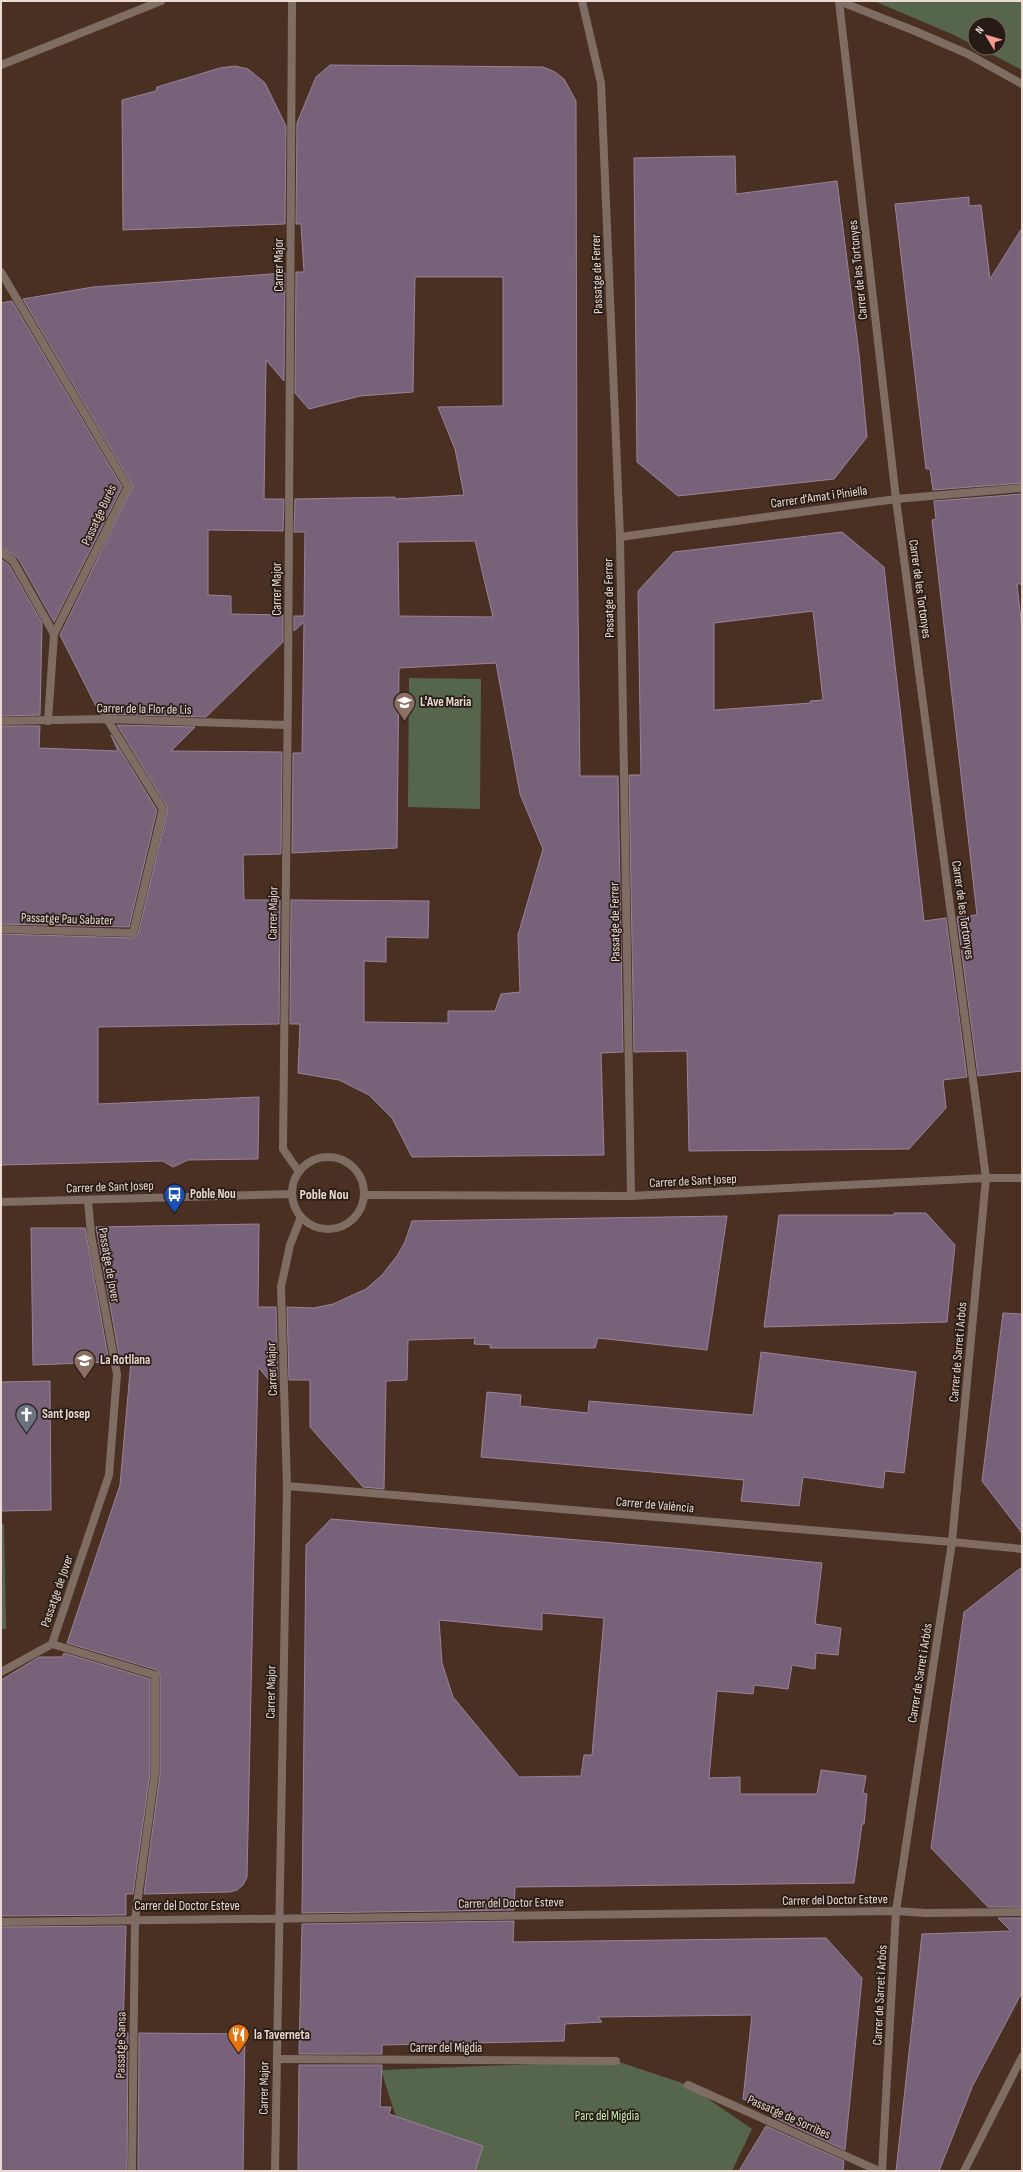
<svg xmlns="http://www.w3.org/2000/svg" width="1023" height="2172" viewBox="0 0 1023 2172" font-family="'Sofia Sans Condensed',sans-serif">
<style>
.green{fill:#55664c}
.building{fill:#786279;stroke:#9a839b;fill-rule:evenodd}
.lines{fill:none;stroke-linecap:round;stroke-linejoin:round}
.lane{stroke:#7f6d64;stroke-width:8}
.street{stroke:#7f6d64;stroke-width:8}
.labels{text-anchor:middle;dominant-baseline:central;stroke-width:3.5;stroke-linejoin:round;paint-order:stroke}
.street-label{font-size:13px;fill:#ebdad2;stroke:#261b15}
.poi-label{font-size:13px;font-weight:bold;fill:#ebdad2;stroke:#261b15;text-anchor:start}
.park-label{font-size:13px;fill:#c7eeb2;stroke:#261b15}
.neighbourhood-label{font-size:14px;font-weight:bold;fill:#ebdad2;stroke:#261b15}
</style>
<rect width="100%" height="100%" fill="#493022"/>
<g class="green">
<polygon points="874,1 1022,1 1022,70 980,48 999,48 999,24 975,24 975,46 954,35"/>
<polygon points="409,678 481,679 480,809 408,807"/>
<polygon points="1,1524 4,1524 6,1629 1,1629"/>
<polygon points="616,2061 688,2085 752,2129 732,2171 475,2171 483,2146 396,2117 381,2070"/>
</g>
<g class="building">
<path d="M 330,65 L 543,67 L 555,72 L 564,79 L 576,101 L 577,520 L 580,776 L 618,776 L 623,1052 L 601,1053 L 604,1155 L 412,1157 L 392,1118 L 369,1095 L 339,1080 L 298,1073 L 300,1024 L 290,1024 L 291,900 L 429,901 L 428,938 L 386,937 L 386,962 L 364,961 L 364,1022 L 448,1023 L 448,1011 L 495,1011 L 501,994 L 520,992 L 518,935 L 543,849 L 520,794 L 496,663 L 399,668 L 397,848 L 292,853 L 293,753 L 302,753 L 304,622 L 294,631 L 294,616 L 304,616 L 305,532 L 294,532 L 295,499 L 395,497 L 395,499 L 464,495 L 455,449 L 438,407 L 503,406 L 503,277 L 415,277 L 413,392 L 360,396 L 309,409 L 295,393 L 296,272 L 304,272 L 301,224 L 296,224 L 297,123 L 316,77 ZM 475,541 L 493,617 L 399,616 L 398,542 Z"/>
<polygon points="235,66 248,69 265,83 286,126 285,224 123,230 122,100 156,91 157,87 220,68"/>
<polygon points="735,156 736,194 837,181 859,354 867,437 834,479 678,496 637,462 634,158"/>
<polygon points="969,197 969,206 981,205 990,279 1022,228 1022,483 933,490 930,469 926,469 895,204"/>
<polygon points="285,273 284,381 266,360 264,499 284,499 283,531 208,530 208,595 231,596 231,614 283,615 283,642 206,717 100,714 60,635 133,486 23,299 93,287"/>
<polygon points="12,301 122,487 54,622 18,558 1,547 1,303"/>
<polygon points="1022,494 1022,584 1017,584 1022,629 1022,1071 978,1076 957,917 977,915 932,520 936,519 934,501"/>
<path d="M 842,532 L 884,567 L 924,921 L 946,918 L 967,1077 L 943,1080 L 946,1108 L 909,1149 L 689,1151 L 687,1051 L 634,1052 L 629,775 L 641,775 L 638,591 L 674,552 ZM 813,611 L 823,700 L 810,701 L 811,703 L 714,710 L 714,623 Z"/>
<polygon points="1,559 9,565 42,623 40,715 1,716"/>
<polygon points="117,725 195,727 171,751 282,752 281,854 243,855 244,900 280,900 279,1024 98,1027 98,1104 259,1097 258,1159 188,1160 173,1167 163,1161 1,1165 1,934 133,938 138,934 168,808"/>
<polygon points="1,726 40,726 39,748 118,751 111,735 157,810 129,927 1,924"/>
<polygon points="894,1213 926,1213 955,1245 947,1322 764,1327 779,1215 894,1215"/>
<polygon points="727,1216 707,1350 598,1338 595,1348 490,1348 491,1345 474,1344 475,1338 408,1340 407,1380 386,1381 384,1489 363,1487 310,1427 310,1380 289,1380 287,1307 314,1308 333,1304 366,1289 382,1275 397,1256 405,1242 412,1221"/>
<polygon points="259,1224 258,1307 276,1307 278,1380 269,1380 258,1367 247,1877 243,1885 237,1890 230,1892 144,1894 160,1774 160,1675 157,1670 67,1643 120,1485 131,1361 120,1361 96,1227"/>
<polygon points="31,1228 85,1228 109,1362 33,1365"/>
<polygon points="1003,1313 1022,1314 1022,1533 982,1481"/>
<polygon points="761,1352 916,1372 904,1473 885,1471 883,1488 803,1477 799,1506 741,1501 744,1480 481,1457 487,1392 521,1395 520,1406 588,1413 589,1401 753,1415"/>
<polygon points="50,1381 51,1510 1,1511 1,1382"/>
<path d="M 331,1519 L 684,1549 L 822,1563 L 815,1624 L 841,1628 L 838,1655 L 816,1653 L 815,1669 L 792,1665 L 788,1689 L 754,1685 L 753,1694 L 717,1691 L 709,1778 L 740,1777 L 740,1794 L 817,1794 L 821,1770 L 866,1776 L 863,1793 L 867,1794 L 864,1824 L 862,1824 L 854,1883 L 515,1887 L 514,1910 L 302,1913 L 306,1545 ZM 542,1613 L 604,1618 L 592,1755 L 584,1755 L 581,1776 L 519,1777 L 453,1697 L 442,1663 L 439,1620 L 542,1630 Z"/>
<polygon points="1022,1567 1022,1907 988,1907 931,1848 964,1612"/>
<polygon points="64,1653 150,1679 150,1773 133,1894 126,1894 126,1915 1,1916 1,1680 39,1657 62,1657"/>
<polygon points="998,1918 1022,1918 1022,1992 973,2085 939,2171 896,2171 922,1934 1011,1931"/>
<polygon points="514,1921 513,1942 826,1938 862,1978 845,2150 771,2116 774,2112 743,2099 752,2015 598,2017 602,2022 565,2024 564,2041 382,2045 382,2054 299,2054 302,1924"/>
<polygon points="126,1926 123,2033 128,2033 127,2171 1,2171 1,1927"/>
<polygon points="139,2033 245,2034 243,2171 138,2171"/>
<polygon points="299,2065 382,2065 380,2107 391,2107 389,2114 483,2146 475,2171 298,2171"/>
<polygon points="766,2126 844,2161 843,2171 739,2171"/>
</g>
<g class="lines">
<polyline class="lane" points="132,2171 135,1919"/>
<g class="street">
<polyline points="292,1 288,691 283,1149 299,1172"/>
<polyline points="582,1 601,83 620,537 631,1196"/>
<polyline points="839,1 896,499 986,1178 952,1542 896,1911 882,2171"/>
<polyline points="839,1 915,31 968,54 1022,84"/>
<polyline points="1,65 161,1"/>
<polyline points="1,272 128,487 54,634 48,721"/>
<polyline points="620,537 896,499 1022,488"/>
<polyline points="1,552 13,561 54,634"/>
<polyline points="1,721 107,719 287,725"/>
<polyline points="1,929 133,933 163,809 107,719"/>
<circle cx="328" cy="1193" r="36"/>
<polyline points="365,1195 631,1196 986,1178 1022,1178"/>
<polyline points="88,1200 91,1235 117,1374 109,1475 52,1644 155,1675 155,1773 135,1919"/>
<polyline points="1,1202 292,1194"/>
<polyline points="287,1486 952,1542 1022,1549"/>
<polyline points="1,1672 52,1644"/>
<polyline points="1,1922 896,1911 925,1913 1022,1912"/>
<polyline points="277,2059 616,2061"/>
<polyline points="688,2085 879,2171"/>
<polyline points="275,2171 287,1486 281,1287 290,1245 301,1217"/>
<polyline points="964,2171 1022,2057"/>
</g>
</g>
<defs>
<symbol id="school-pin" viewBox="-11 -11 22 30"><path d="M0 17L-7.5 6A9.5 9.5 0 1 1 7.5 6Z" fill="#8d6e63" stroke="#261b15"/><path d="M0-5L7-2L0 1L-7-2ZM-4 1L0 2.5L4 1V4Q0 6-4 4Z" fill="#fff"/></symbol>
<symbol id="bus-pin" viewBox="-11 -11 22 30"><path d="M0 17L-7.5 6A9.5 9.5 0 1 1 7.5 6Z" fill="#1a4fb4" stroke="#261b15"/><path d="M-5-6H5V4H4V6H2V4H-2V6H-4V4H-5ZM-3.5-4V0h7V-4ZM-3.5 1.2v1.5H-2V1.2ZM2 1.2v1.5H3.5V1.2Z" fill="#fff"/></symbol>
<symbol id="church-pin" viewBox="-11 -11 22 30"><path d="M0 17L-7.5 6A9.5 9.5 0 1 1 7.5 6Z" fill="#6b7280" stroke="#261b15"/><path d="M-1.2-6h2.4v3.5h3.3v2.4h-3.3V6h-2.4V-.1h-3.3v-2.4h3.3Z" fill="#fff"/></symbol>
<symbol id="restaurant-pin" viewBox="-11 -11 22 30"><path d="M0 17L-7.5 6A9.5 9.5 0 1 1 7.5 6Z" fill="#e8710a" stroke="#261b15"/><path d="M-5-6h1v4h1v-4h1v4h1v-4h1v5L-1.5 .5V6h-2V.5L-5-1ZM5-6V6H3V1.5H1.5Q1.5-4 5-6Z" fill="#fff"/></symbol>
</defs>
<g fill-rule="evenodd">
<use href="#school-pin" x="392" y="690" width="25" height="34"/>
<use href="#bus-pin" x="162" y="1182" width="25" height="34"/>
<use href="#school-pin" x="72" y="1348" width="25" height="34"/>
<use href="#church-pin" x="14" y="1402" width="25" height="34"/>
<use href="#restaurant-pin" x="226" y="2022" width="25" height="34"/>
</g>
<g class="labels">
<g class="street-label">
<text transform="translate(279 265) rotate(-90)">Carrer Major</text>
<text transform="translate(858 270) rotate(-96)">Carrer de les Tortonyes</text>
<text transform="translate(597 274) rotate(-92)">Passatge de Ferrer</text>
<text transform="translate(819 497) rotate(-8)">Carrer d'Amat i Piniella</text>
<text transform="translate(99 515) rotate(-65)">Passatge Burés</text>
<text transform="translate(277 589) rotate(-90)">Carrer Major</text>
<text transform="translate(920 589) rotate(82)">Carrer de les Tortonyes</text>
<text transform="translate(609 598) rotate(-91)">Passatge de Ferrer</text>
<text transform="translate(144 709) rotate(1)">Carrer de la Flor de Lis</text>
<text transform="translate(963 910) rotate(82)">Carrer de les Tortonyes</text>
<text transform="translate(273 913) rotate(-89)">Carrer Major</text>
<text transform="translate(67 919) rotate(2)">Passatge Pau Sabater</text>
<text transform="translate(615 922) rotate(-91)">Passatge de Ferrer</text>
<text transform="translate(693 1181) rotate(-3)">Carrer de Sant Josep</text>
<text transform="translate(110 1187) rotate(-2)">Carrer de Sant Josep</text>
<text transform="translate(109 1265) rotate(80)">Passatge de Jover</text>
<text transform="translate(958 1352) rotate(-85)">Carrer de Sarret i Arbós</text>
<text transform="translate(272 1369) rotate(-92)">Carrer Major</text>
<text transform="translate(655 1505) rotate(5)">Carrer de València</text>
<text transform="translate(57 1591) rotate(-71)">Passatge de Jover</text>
<text transform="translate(920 1673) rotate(-81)">Carrer de Sarret i Arbós</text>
<text transform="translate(271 1692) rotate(-89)">Carrer Major</text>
<text transform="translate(835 1900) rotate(-1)">Carrer del Doctor Esteve</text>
<text transform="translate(511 1903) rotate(-1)">Carrer del Doctor Esteve</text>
<text x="187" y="1906">Carrer del Doctor Esteve</text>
<text transform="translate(880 1995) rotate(-87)">Carrer de Sarret i Arbós</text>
<text transform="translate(121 2045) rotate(-89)">Passatge Sansa</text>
<text x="446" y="2048">Carrer del Migdia</text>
<text transform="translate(264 2088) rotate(-89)">Carrer Major</text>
<text transform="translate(789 2117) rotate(24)">Passatge de Sorribes</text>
</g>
<g class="poi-label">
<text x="420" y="702">L'Ave Maria</text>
<text x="190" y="1194">Poble Nou</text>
<text x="100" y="1360">La Rotllana</text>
<text x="42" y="1414">Sant Josep</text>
<text x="254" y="2035">la Taverneta</text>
</g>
<g class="park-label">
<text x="607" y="2116">Parc del Migdia</text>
</g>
<g class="neighbourhood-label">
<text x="324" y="1194">Poble Nou</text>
</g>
</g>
<rect width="1023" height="2172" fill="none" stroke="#ebdad2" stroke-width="4"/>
<g transform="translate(987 36) rotate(308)"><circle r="19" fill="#261b15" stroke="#756761"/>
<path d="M0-3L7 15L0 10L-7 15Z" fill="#f59c91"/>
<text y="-6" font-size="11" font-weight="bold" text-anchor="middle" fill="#ebdad2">N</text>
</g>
</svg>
